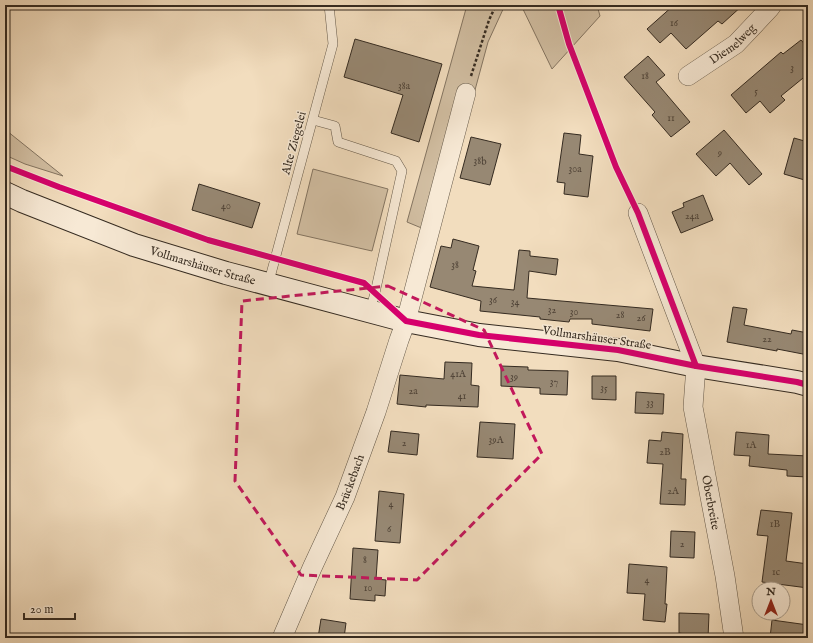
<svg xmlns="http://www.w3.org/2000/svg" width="813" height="643" viewBox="0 0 813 643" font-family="'IM FELL English',serif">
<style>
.green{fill:#d2bfa3;stroke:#847562}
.building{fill:#978873;stroke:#352b21}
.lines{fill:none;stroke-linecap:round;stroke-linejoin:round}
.lane-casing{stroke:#645848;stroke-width:10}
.street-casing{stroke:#645848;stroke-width:20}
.secondary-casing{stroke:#352b21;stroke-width:24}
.path{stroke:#352b21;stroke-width:2.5;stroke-dasharray:3 2;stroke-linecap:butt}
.lane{stroke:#f7e9d5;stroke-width:9}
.street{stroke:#f7e9d5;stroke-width:19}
.secondary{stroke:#f7e9d5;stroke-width:22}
.cycleway-casing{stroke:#f7e9d5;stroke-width:8}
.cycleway{stroke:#d6006c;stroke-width:6}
.marked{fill:none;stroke:#c2185b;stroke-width:3;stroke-dasharray:8 5;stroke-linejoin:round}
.labels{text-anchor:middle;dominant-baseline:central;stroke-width:3;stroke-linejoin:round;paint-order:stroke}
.number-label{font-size:10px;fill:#4e4236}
.street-label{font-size:12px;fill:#352b21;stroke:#f7e9d5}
</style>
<rect width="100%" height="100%" fill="#f2ddbe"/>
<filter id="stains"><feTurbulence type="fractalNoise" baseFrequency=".005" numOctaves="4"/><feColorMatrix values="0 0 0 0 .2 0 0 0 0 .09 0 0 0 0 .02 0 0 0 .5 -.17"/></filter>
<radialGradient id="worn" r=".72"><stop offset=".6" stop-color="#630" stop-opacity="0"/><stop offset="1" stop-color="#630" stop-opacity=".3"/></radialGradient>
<g class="green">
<polygon points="467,5 505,5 488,42 436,234 407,222"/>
<polygon points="521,5 597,5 600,16 552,69"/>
<polygon points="5,130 7,131 63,176 25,164 5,155"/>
<polygon points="313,169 388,189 372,251 297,234"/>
</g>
<g class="building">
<polygon points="674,5 743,5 722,24 718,21 686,49 671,33 660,43 647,29"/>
<polygon points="355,39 442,64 419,142 391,133 403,95 344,77"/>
<polygon points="801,40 808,48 808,74 781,96 785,100 770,113 760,101 746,113 731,95 781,52 783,54"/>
<polygon points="648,56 665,75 656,82 690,122 671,137 652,115 655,112 624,77"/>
<polygon points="724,130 762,174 749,185 730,163 716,176 696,154"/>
<polygon points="564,133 581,135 579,154 593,156 588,197 564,194 565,183 557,182"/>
<polygon points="471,137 501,144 490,185 460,178"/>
<polygon points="794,138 808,142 808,181 784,174"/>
<polygon points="199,184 260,203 252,228 192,210"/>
<polygon points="703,195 713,220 681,233 672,212 684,207 683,203"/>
<polygon points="453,239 479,246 473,270 476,271 472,286 514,290 519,250 530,251 530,256 558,259 556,275 529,271 527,298 653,309 650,331 592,324 592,319 570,319 569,322 540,319 540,317 480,311 481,301 430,287 441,246 451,248"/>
<polygon points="733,307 747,309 744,325 791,334 792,330 808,333 808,355 777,349 777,351 727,342"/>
<polygon points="445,362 472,363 471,385 479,386 478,407 426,405 426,407 397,404 400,375 444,379"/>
<polygon points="501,366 528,367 528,370 568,371 567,395 540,394 540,388 501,386"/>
<polygon points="592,376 616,376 616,400 592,399"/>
<polygon points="636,392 664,394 663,414 635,413"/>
<polygon points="480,422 515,424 513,459 477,457"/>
<polygon points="391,431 419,434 417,455 388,452"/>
<polygon points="662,432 683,434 681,479 686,479 685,505 660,504 663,464 647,463 649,440 661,441"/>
<polygon points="736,432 769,435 768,454 808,456 808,477 787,476 787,470 749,466 750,456 734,455"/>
<polygon points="379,491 404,494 400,543 375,541"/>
<polygon points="761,510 792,513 786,561 808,564 808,588 762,582 768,536 757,535"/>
<polygon points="671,531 695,532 694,558 670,557"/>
<polygon points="353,548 378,550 376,579 386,580 385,596 375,595 375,601 350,599"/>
<polygon points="629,564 667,567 665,604 667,604 665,622 643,620 645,594 627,593"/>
<polygon points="679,613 709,614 708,638 685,638 685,634 679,633"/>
<polygon points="321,619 346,623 344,638 318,638"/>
<polygon points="772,620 808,625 808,638 770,638"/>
</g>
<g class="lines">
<defs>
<g id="lane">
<polyline points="313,120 335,126 338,142 396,161 402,171 375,293 370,311"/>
<polyline points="268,285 333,44 329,5"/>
</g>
<g id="street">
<path id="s1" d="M 688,76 L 736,44 L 769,9 L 772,5"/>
<path id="s2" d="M 638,213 L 696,366 L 693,407 L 725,576 L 734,638"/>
<path id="s3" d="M 282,638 L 312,568 L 345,497 L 376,412 L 399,340 L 406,321 L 466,93"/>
</g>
<g id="secondary">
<path id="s4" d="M 5,193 L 22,201 L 134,245 L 226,273 L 406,321 L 479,335 L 618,350 L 696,366 L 797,382 L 808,385"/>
</g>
</defs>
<use href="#lane" class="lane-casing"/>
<use href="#street" class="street-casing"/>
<use href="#secondary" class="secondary-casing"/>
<g class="path">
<polyline points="471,76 489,20 496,5"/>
<polyline points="5,166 59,187 208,240 264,255"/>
<polyline points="287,262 364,283"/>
</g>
<use href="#lane" class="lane"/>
<use href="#street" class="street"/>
<use href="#secondary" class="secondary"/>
<defs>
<g id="cycleway">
<polyline points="558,5 569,44 616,167 638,213 696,366"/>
<polyline points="5,166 59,187 208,240 364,283 406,321 479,335 618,350 696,366 797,382 808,385"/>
</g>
</defs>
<use href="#cycleway" class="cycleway-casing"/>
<use href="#cycleway" class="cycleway"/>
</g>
<path class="marked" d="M 388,286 L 484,330 L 542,454 L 417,580 L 301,575 L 235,481 L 242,301 Z"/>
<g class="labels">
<g class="number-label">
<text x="674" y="23">16</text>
<text x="792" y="68">3</text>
<text x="645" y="76">18</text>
<text x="404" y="86">38a</text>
<text x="756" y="91">5</text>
<text x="671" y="118">11</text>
<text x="720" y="153">9</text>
<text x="480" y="161">38b</text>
<text x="575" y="169">30a</text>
<text x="226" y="206">40</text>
<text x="692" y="216">24a</text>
<text x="455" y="265">38</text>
<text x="493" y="300">36</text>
<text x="515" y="302">34</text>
<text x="552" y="310">32</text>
<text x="574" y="312">30</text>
<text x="620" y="315">28</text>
<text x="641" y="318">26</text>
<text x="767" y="339">22</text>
<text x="458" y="374">41A</text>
<text x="514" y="377">39</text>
<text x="554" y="382">37</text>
<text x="604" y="388">35</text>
<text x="413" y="391">2a</text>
<text x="462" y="396">41</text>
<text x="650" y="403">33</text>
<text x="496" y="440">39A</text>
<text x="404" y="443">2</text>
<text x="751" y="445">1A</text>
<text x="665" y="452">2B</text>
<text x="673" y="491">2A</text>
<text x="391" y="504">4</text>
<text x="775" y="524">1B</text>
<text x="389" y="529">6</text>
<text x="682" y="544">2</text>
<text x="365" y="560">8</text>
<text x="776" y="572">1c</text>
<text x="647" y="580">4</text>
<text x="368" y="588">10</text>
</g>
<g class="street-label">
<text stroke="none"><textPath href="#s1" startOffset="55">Diemelweg</textPath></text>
<text transform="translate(294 143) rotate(-75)">Alte Ziegelei</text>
<text stroke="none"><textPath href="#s4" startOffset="211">Vollmarshäuser Straße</textPath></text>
<text transform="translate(597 338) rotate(8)">Vollmarshäuser Straße</text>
<text stroke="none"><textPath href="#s3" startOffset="170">Brückebach</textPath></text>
<text stroke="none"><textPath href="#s2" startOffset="302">Oberbreite</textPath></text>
</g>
</g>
<rect width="813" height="643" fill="none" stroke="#f2ddbe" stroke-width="20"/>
<rect x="6" y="6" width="801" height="631" fill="none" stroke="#352b21" stroke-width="2"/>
<rect x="10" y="10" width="793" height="623" fill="none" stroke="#352b21"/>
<g transform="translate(771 601)"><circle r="19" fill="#f7e9d5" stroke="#a99d8d"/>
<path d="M0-3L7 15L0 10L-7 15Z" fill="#8f2418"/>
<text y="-6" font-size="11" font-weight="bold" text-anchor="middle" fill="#352b21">N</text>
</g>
<path d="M24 613v6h51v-6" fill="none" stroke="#352b21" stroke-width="2"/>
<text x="30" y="613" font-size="12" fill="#352b21" stroke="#f7e9d5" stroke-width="3" paint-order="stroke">20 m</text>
<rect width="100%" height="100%" filter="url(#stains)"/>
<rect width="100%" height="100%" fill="url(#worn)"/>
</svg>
